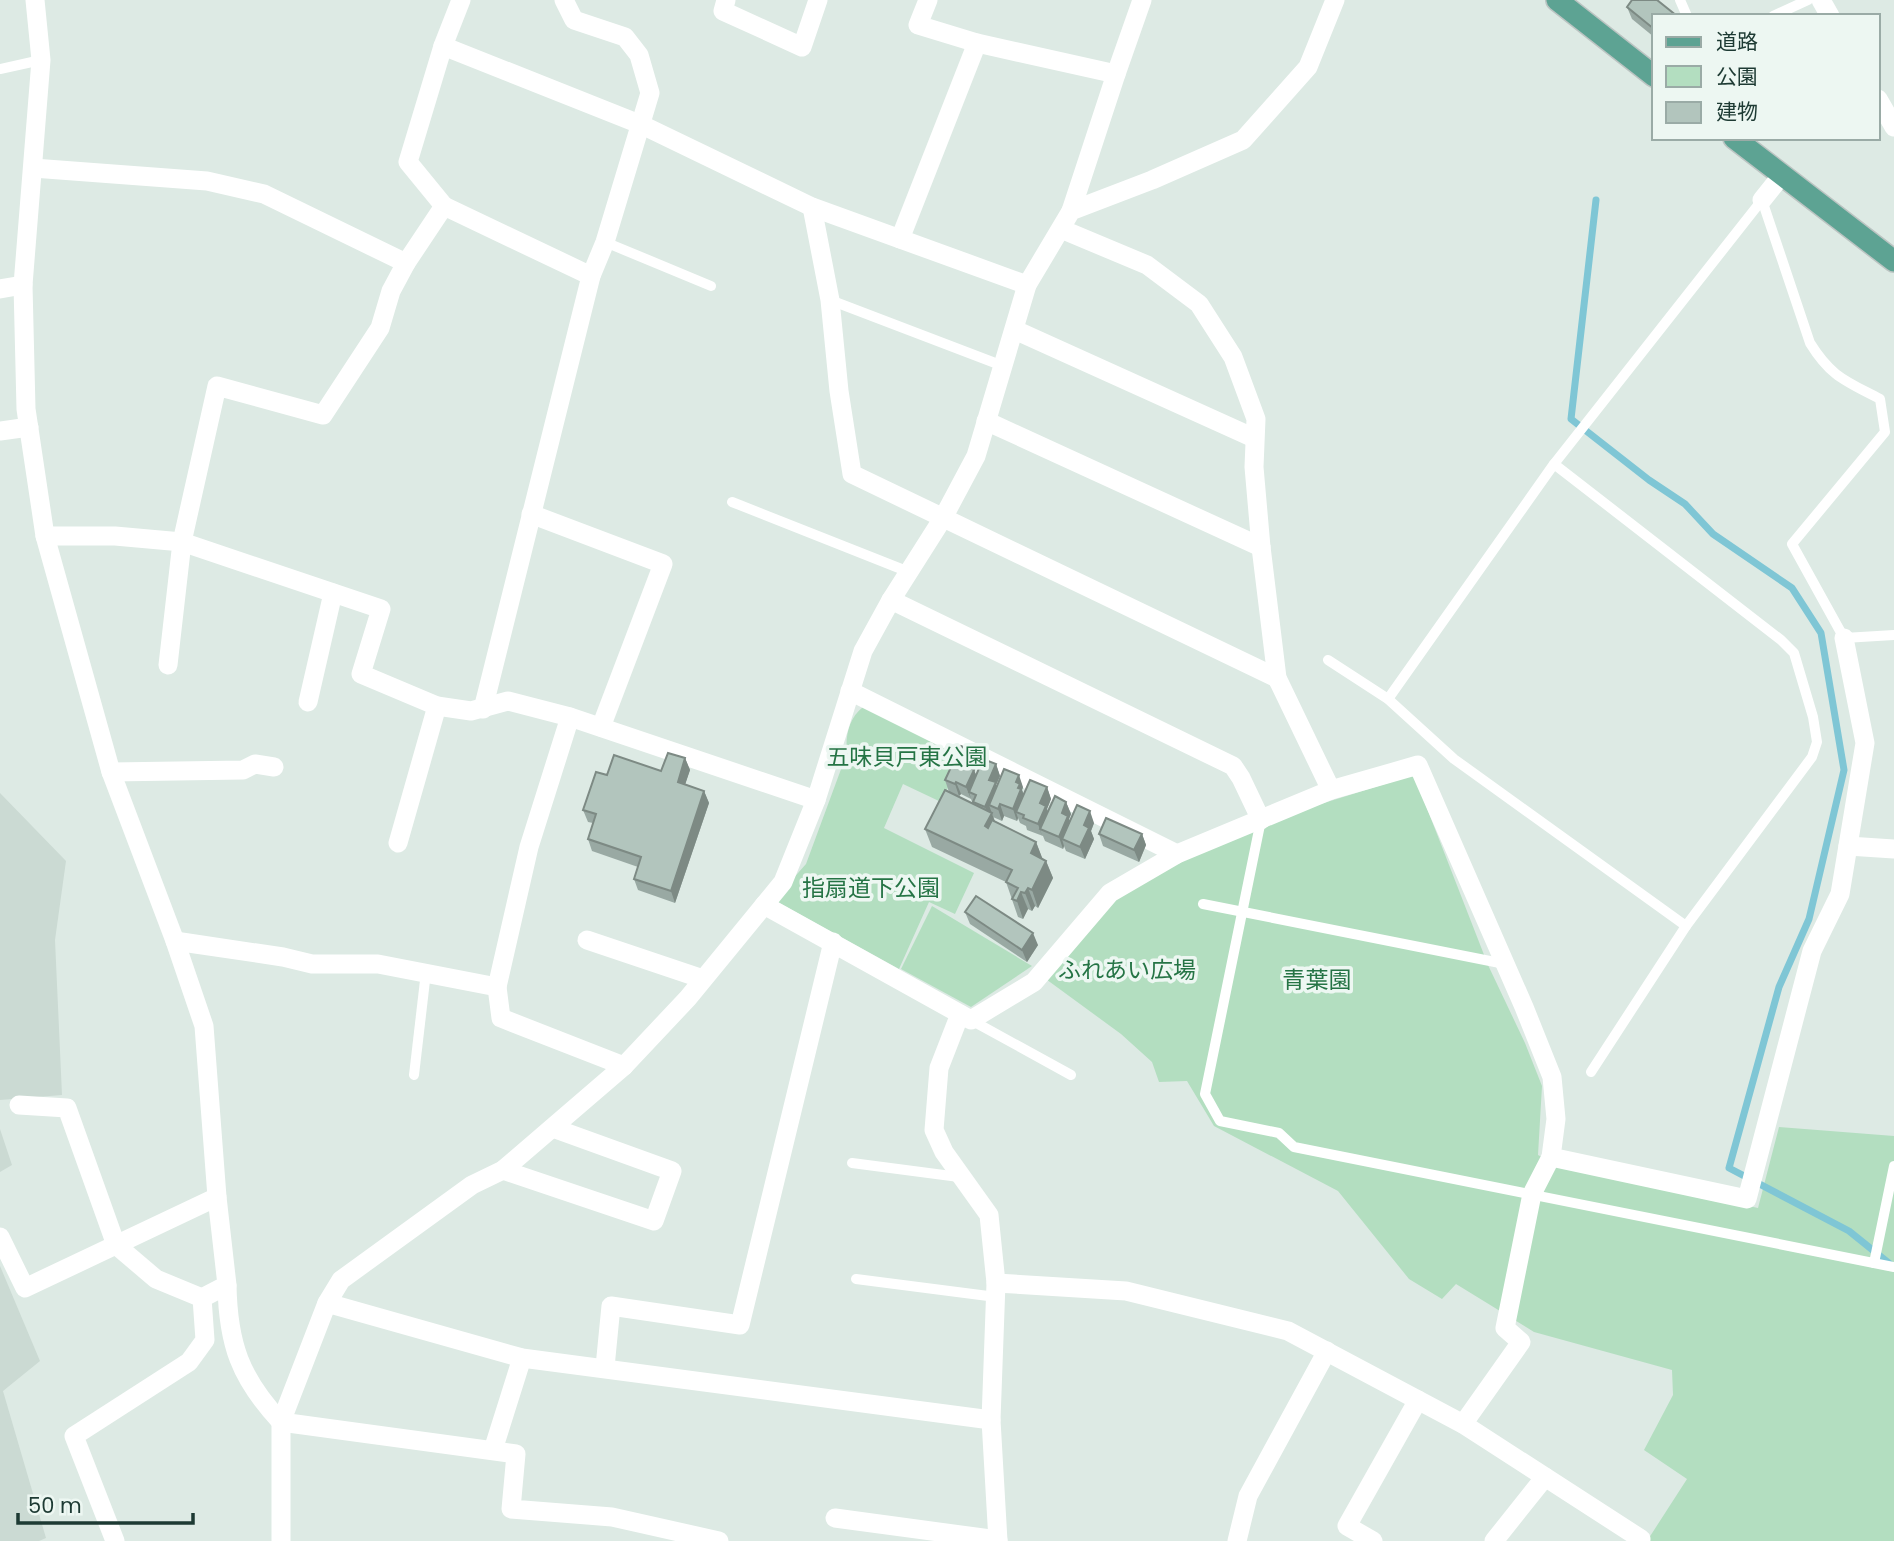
<svg xmlns="http://www.w3.org/2000/svg" width="1894" height="1541" viewBox="0 0 1894 1541" font-family="Poppins,'Noto Sans JP',sans-serif">
<style>
.built{fill:#cbdad3}
.green{fill:#b3dec0}
.lines{fill:none;stroke-linecap:round;stroke-linejoin:round}
.stream{stroke:#7fc6d5;stroke-width:7}
.primary-casing{stroke:#bbc4c2;stroke-width:24}
.service{stroke:#fff;stroke-width:10}
.minor{stroke:#fff;stroke-width:19}
.primary{stroke:#5da393;stroke-width:21}
.wall{fill:#99a9a3}
.shaded-wall{fill:#7d8a84}
.building{fill:#b2c5bd;stroke:#7d8a84;stroke-width:2}
.labels{text-anchor:middle;dominant-baseline:central;stroke-width:7;stroke-linejoin:round;paint-order:stroke}
.park-label{font-size:23px;fill:#257445;stroke:#edf7f2}
</style>
<rect width="100%" height="100%" fill="#ddeae4"/>
<g class="built">
<polygon points="0,793 66,861 55,940 62,1095 0,1100"/>
<polygon points="0,1129 12,1165 0,1172"/>
<polygon points="0,1266 40,1361 3,1391 46,1538 39,1541 0,1541"/>
</g>
<g class="green">
<path d="M 863,707 L 963,757 L 941,802 L 903,784 L 884,828 L 974,873 L 955,914 L 929,902 L 899,969 L 774,900 L 806,864 L 847,753 C 845,736 849,718 863,707 Z"/>
<polygon points="1414,775 1488,965 1525,1043 1542,1086 1538,1155 1558,1165 1758,1208 1779,1127 1894,1136 1894,1541 1647,1541 1687,1479 1644,1450 1673,1395 1672,1370 1534,1332 1456,1284 1442,1299 1409,1279 1338,1191 1214,1126 1187,1081 1159,1082 1152,1062 1121,1034 1039,974 1115,900 1179,861 1295,812"/>
<polygon points="932,906 1032,966 971,1007 901,969"/>
</g>
<g class="lines">
<polyline class="stream" points="1596,200 1571,419 1649,480 1685,504 1713,534 1792,588 1821,633 1844,770 1809,919 1779,987 1729,1168 1849,1231 1890,1264"/>
<defs>
<g id="primary">
<polyline points="1557,0 1654,76"/>
<polyline points="1734,138 1894,261"/>
</g>
</defs>
<use href="#primary" class="primary-casing"/>
<g class="service">
<polyline points="1680,0 1687,16"/>
<polyline points="1773,16 1808,0"/>
<polyline points="0,69 41,60"/>
<path d="M 1762,200 L 1810,343 C 1831,377 1846,381 1880,399 L 1885,432 L 1792,544 L 1844,638 L 1894,635"/>
<polyline points="605,242 711,286"/>
<polyline points="830,300 1003,366"/>
<polyline points="1554,464 1781,640 1794,653 1813,717 1817,742 1812,757 1686,926 1591,1072"/>
<polyline points="732,502 909,572"/>
<polyline points="1328,660 1388,699 1454,759 1686,926"/>
<polyline points="1388,699 1554,464 1762,200"/>
<polyline points="1261,820 1205,1094 1220,1121 1279,1133 1294,1147 1894,1267"/>
<polyline points="1203,904 1505,964"/>
<polyline points="971,1020 1071,1075"/>
<polyline points="414,1075 426,972"/>
<polyline points="852,1163 959,1177"/>
<polyline points="1874,1263 1894,1166"/>
<polyline points="856,1279 996,1297"/>
</g>
<g class="minor">
<polyline points="35,0 41,60 23,285 26,409 45,536 111,772 175,941 204,1026 217,1197 227,1285 202,1298 205,1340 189,1362 74,1436 115,1541"/>
<polyline points="726,0 723,11 802,47 818,0"/>
<polyline points="928,0 918,25 977,43 1116,74 1071,211"/>
<polyline points="1821,0 1830,16"/>
<polyline points="443,46 642,125 812,207 1027,285"/>
<polyline points="1116,74 1142,0"/>
<polyline points="1878,99 1894,127"/>
<polyline points="33,168 207,181 264,194 406,263"/>
<polyline points="1762,200 1782,175"/>
<polyline points="444,206 408,162 443,46 461,0"/>
<polyline points="812,207 830,300 839,391 852,474 1277,678"/>
<polyline points="900,239 977,43"/>
<polyline points="0,289 23,285"/>
<polyline points="1015,330 1254,438"/>
<polyline points="986,421 1261,547"/>
<polyline points="0,431 29,427"/>
<polyline points="531,514 663,564 601,727"/>
<polyline points="45,536 115,536 182,542 381,609 361,674 437,706 471,711 508,701 570,717 816,800"/>
<polyline points="891,600 1233,766 1241,778 1261,820"/>
<polyline points="168,665 182,542 217,386 323,415 380,328 391,291 406,263 444,206 591,276"/>
<polyline points="850,691 1177,854"/>
<polyline points="308,702 333,593"/>
<polyline points="483,709 591,276 605,242 650,93 639,55 625,37 574,20 564,0"/>
<polyline points="111,772 243,770 255,764 274,767"/>
<polyline points="1331,790 1418,765 1524,1007 1552,1077 1556,1119 1551,1157 1747,1199 1812,951 1840,894 1865,743 1844,638"/>
<polyline points="398,843 437,706"/>
<polyline points="1848,846 1894,849"/>
<polyline points="764,905 971,1020 1034,982 1110,893 1177,854 1331,790 1277,678 1261,547 1254,467 1256,419 1233,357 1199,304 1147,265 1061,229"/>
<polyline points="587,940 703,979"/>
<polyline points="175,941 283,957 312,964 378,964 497,987 501,1018 624,1066"/>
<polyline points="497,987 529,847 570,717"/>
<polyline points="960,1014 939,1068 934,1130 944,1152 989,1215 996,1283 991,1420 998,1541"/>
<polyline points="19,1105 67,1108 116,1245 156,1279 202,1298"/>
<polyline points="503,1170 654,1221 672,1171 553,1128"/>
<polyline points="0,1237 25,1288 217,1197"/>
<polyline points="996,1283 1126,1291 1288,1331 1463,1424 1641,1539"/>
<path d="M 227,1285 C 228,1344 240,1378 281,1422 L 516,1454 L 511,1509 L 612,1517 L 719,1541"/>
<polyline points="327,1303 522,1358 991,1420"/>
<polyline points="605,1367 611,1306 740,1325 833,942"/>
<polyline points="1463,1424 1521,1342 1505,1328 1532,1194 1551,1157"/>
<polyline points="493,1450 522,1358"/>
<polyline points="835,1518 998,1540"/>
<polyline points="281,1541 281,1422 327,1303 341,1280 472,1185 503,1170 624,1066 688,998 783,882 816,800 863,651 891,600 943,518 976,456 1027,285 1071,211 1152,180 1243,140 1308,67 1335,0"/>
<polyline points="1237,1541 1248,1496 1327,1351"/>
<polyline points="1373,1541 1347,1526 1418,1400"/>
<polyline points="1494,1541 1545,1477"/>
</g>
<use href="#primary" class="primary"/>
</g>
<g class="wall">
<polygon points="1627,7 1654,16 1654,37 1632,19"/>
<polygon points="685,758 690,770 685,784 704,791 709,803 675,903 638,890 634,879 638,867 592,851 588,839 593,823 588,822 583,810 607,775 661,771"/>
<polygon points="977,764 974,770 976,775 996,764 1000,776 996,785 997,786 1023,787 1022,790 1024,794 1047,787 1051,799 1047,809 1048,812 1066,802 1071,814 1069,819 1070,821 1094,823 1091,831 1094,839 1085,859 1066,851 1064,846 1063,849 1045,841 1043,836 1027,830 1026,826 1020,823 1018,818 1017,821 1004,816 1002,821 993,817 992,813 995,821 1036,842 1042,858 1046,861 1053,878 1038,908 1035,906 1032,911 1028,909 1023,919 1018,917 1006,882 932,847 925,829 973,804 971,799 961,794 959,796 949,792 945,780"/>
<polygon points="1099,834 1142,834 1146,845 1139,862 1103,846"/>
<polygon points="965,912 1038,945 1027,962 970,924"/>
</g>
<g class="shaded-wall">
<polygon points="973,752 977,764 971,778 966,766"/>
<polygon points="685,758 690,770 682,794 678,782"/>
<polygon points="996,764 1000,776 996,785 1000,794 989,805 998,831 991,844 985,826 989,818 985,807 989,780"/>
<polygon points="974,770 979,782 969,792 971,799 966,787"/>
<polygon points="1019,775 1023,787 1022,790 1024,796 1016,812 1018,818 1017,821 1013,809 1016,782"/>
<polygon points="956,782 961,794 959,796 955,784"/>
<polygon points="1047,787 1051,799 1047,809 1050,818 1040,829 1042,836 1038,824 1040,803"/>
<polygon points="704,791 709,803 675,903 671,891"/>
<polygon points="1066,802 1071,814 1069,819 1072,828 1062,839 1064,846 1063,849 1059,837 1062,813"/>
<polygon points="1000,804 1004,816 1002,821 998,809"/>
<polygon points="1090,811 1094,823 1091,831 1094,839 1085,859 1080,847 1084,825"/>
<polygon points="1142,834 1146,845 1139,862 1134,850"/>
<polygon points="1036,842 1043,860 1031,853"/>
<polygon points="1046,861 1053,878 1038,908 1032,890"/>
<polygon points="1028,888 1035,906 1032,911 1025,893"/>
<polygon points="1021,892 1028,909 1023,919 1017,901"/>
<polygon points="1033,933 1038,945 1027,962 1022,950"/>
</g>
<g class="building">
<polygon points="1632,0 1657,0 1677,16 1654,16 1654,29 1627,7"/>
<polygon points="961,746 973,752 966,766 974,770 966,787 956,782 955,784 945,780"/>
<polygon points="668,753 685,758 678,782 704,791 671,891 634,879 641,857 588,839 596,814 583,810 596,772 607,775 614,755 661,771"/>
<polygon points="983,759 996,764 989,780 996,782 985,807 973,802 976,795 969,792"/>
<polygon points="1004,769 1019,775 1016,782 1020,784 1018,788 1021,789 1013,809 1000,804 998,809 989,805"/>
<polygon points="1030,780 1047,787 1040,803 1046,806 1038,824 1023,818 1024,815 1016,812"/>
<polygon points="945,790 992,813 985,826 988,828 992,820 1036,842 1031,853 1046,861 1032,890 1028,888 1025,893 1021,892 1017,901 1012,899 1018,888 1006,882 1012,870 925,829"/>
<polygon points="1055,796 1066,802 1062,813 1068,816 1059,837 1040,829"/>
<polygon points="1077,805 1090,811 1084,825 1089,828 1080,847 1062,839"/>
<polygon points="1106,818 1142,834 1134,850 1099,834"/>
<polygon points="976,896 1033,933 1022,950 965,912"/>
</g>
<g class="labels">
<g class="park-label">
<text x="907" y="757">五味貝戸東公園</text>
<text x="871" y="888">指扇道下公園</text>
<text x="1127" y="970">ふれあい広場</text>
<text x="1317" y="980">青葉園</text>
</g>
</g>
<rect x="1652" y="14" width="228" height="126" fill="#edf7f2" stroke="#9aaba6" stroke-width="2"/>
<rect x="1666" y="37" width="35" height="10" fill="#5da393" stroke="#9aaba6" stroke-width="2"/>
<text x="1716" y="49" font-size="21" fill="#1d3a33">道路</text>
<rect x="1666" y="66" width="35" height="21" fill="#b3dec0" stroke="#9aaba6" stroke-width="2"/>
<text x="1716" y="84" font-size="21" fill="#1d3a33">公園</text>
<rect x="1666" y="102" width="35" height="21" fill="#b2c5bd" stroke="#9aaba6" stroke-width="2"/>
<text x="1716" y="119" font-size="21" fill="#1d3a33">建物</text>
<path d="M18 1513v10h175v-10" fill="none" stroke="#1d3a33" stroke-width="3.5"/>
<text x="28" y="1513" font-size="21" fill="#1d3a33" stroke="#edf7f2" stroke-width="5" paint-order="stroke">50 m</text>
</svg>
